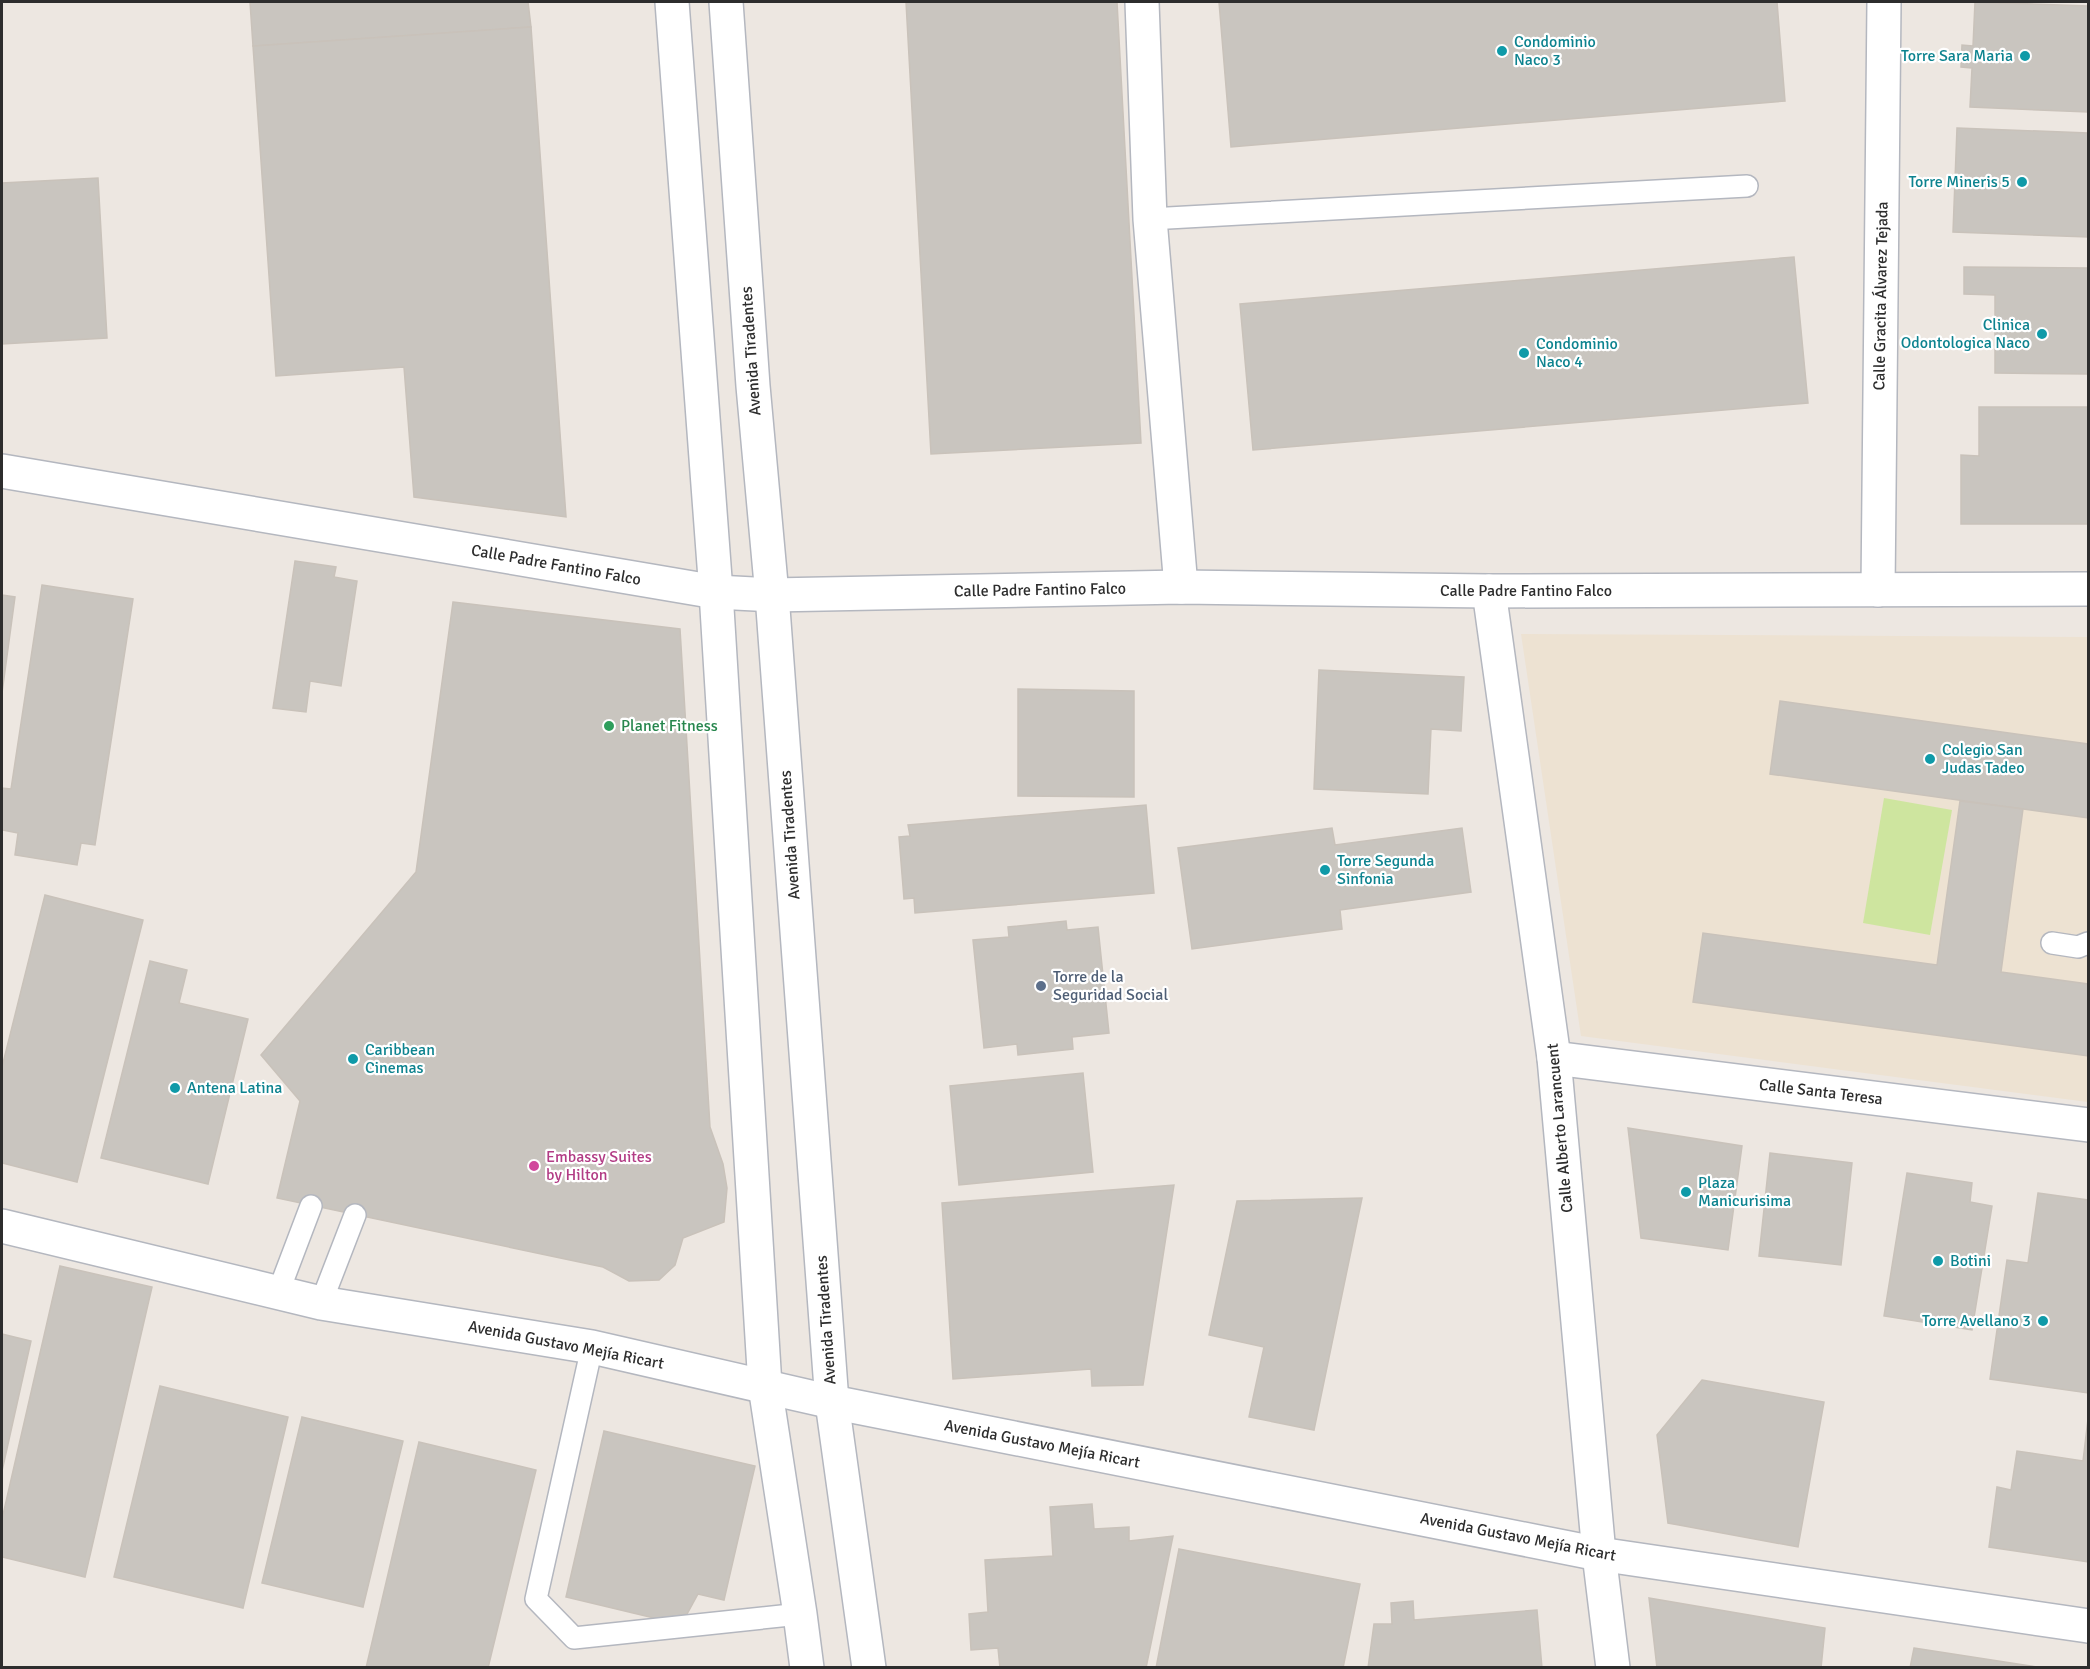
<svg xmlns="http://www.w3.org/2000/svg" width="2090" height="1669" viewBox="0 0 2090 1669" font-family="Signika,sans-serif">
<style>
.education{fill:#ede2d2}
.pitch{fill:#cee59f}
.building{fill:#c9c5bf;stroke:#c9c2ba;stroke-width:1.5}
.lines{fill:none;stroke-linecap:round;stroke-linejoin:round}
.service-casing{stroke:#b4b7bf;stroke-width:24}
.minor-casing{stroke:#b4b7bf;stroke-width:36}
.tertiary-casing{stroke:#b4b7bf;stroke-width:36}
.secondary-casing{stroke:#b4b7bf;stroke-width:36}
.service{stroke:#fff;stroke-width:21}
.minor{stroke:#fff;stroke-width:33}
.tertiary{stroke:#fff;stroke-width:33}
.secondary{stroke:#fff;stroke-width:33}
.culture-dot{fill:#0f9aa8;stroke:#fff;stroke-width:2}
.leisure-dot{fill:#2e9e5b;stroke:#fff;stroke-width:2}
.service-dot{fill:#5c6f8a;stroke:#fff;stroke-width:2}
.hotel-dot{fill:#d1479c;stroke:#fff;stroke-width:2}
.labels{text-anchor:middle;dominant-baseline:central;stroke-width:4.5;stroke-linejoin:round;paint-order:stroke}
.culture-label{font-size:16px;fill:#0d838f;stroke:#fff;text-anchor:start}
.street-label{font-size:16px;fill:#2d2d2d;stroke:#fff}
.leisure-label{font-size:16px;fill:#27864d;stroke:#fff;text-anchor:start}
.service-label{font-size:16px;fill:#4e5e75;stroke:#fff;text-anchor:start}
.hotel-label{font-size:16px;fill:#b23c85;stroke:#fff;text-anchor:start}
</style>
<rect width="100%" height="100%" fill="#ede7e1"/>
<polygon class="education" points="1521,634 2088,637 2088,1102 1581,1036"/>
<polygon class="pitch" points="1884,798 1952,810 1930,935 1863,923"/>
<g class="building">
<polygon points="250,2 528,2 531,27 253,46"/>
<polygon points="906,2 1117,2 1141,443 931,454"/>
<polygon points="1219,2 1777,2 1785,101 1231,147"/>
<polygon points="1975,2 2088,6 2088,112 1970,107 1972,68 1961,67 1962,45 1973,46"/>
<polygon points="531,27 566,517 414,497 404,367 276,376 253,46"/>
<polygon points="1957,128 2088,133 2088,237 1953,232"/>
<polygon points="98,178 107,338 2,344 2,183"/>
<polygon points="1794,257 1808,403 1253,450 1240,304"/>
<polygon points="1964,267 2088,268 2088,374 1995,373 1995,295 1964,294"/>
<polygon points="1979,407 2088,407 2088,524 1961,524 1961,455 1979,456"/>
<polygon points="295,561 336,567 334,577 357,581 341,686 310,681 306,712 273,708"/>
<polygon points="42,585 133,599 95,845 81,843 77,865 15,855 18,833 2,830 2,788 11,789"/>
<polygon points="2,595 15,597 2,693"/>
<polygon points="453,602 680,629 710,1127 723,1164 727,1188 724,1222 683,1238 675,1265 659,1280 629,1281 603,1267 277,1198 300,1101 261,1055 416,872"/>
<polygon points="1319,670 1464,677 1461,731 1431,729 1428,794 1314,789"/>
<polygon points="1018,689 1134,691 1134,797 1018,796"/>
<polygon points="1780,701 2088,744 2088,818 1770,774"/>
<polygon points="1960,801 2023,809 2001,972 2088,984 2088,1056 1693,1002 1703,933 1937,965"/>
<polygon points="1146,805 1154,893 915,913 914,898 904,899 899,837 910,836 908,825"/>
<polygon points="1332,828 1335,845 1462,828 1471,892 1340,910 1342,929 1192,949 1178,848"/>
<polygon points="45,895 143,920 77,1182 2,1163 2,1067"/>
<polygon points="1066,921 1067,930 1098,927 1109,1033 1072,1037 1073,1049 1018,1055 1017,1044 984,1048 973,940 1009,937 1008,927"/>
<polygon points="150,961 187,970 179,1003 248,1019 208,1184 101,1158"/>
<polygon points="1083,1073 1093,1172 959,1185 950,1086"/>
<polygon points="1628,1128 1742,1146 1728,1250 1641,1238"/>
<polygon points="1770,1153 1852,1163 1841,1265 1759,1256"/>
<polygon points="1907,1173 1972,1183 1970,1202 1992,1206 1972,1330 1884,1316"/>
<polygon points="1174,1185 1143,1385 1092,1386 1091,1369 953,1379 942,1203"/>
<polygon points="2038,1193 2088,1200 2088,1393 1990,1379 2007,1260 2028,1263"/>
<polygon points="1362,1198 1314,1430 1249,1417 1264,1347 1209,1335 1237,1201"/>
<polygon points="60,1266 152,1287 85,1577 2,1557 2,1519"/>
<polygon points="2,1334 31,1341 2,1471"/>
<polygon points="1702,1380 1824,1402 1798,1547 1668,1523 1657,1435"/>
<polygon points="160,1386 288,1417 243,1608 114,1577"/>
<polygon points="302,1417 403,1441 363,1607 262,1583"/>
<polygon points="2088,1419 2088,1562 1989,1547 1997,1487 2011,1490 2017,1451 2083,1461"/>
<polygon points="604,1431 755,1466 724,1600 698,1594 687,1614 658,1619 566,1597"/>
<polygon points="419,1442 536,1470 488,1668 366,1668"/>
<polygon points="1092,1504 1094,1529 1129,1527 1129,1541 1173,1536 1146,1668 1000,1668 998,1648 971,1650 969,1614 988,1612 985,1560 1053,1556 1050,1507"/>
<polygon points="1179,1549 1360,1584 1343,1668 1156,1668"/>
<polygon points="1649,1598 1825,1628 1821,1668 1657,1668"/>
<polygon points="1413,1601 1414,1620 1537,1610 1542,1668 1368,1668 1374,1624 1392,1624 1391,1603"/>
<polygon points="1914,1648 2043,1668 1910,1668"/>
</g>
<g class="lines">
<defs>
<g id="service">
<polyline points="1150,219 1747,186"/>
<polyline points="2052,943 2078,947 2088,943"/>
<polyline points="278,1293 311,1206"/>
<polyline points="321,1303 355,1215"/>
<polyline points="592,1347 536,1599 574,1638 800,1614"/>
</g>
<g id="minor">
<polyline points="1142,2 1150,219 1181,587"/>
<polyline points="2,471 716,592 772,595 1181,587 1489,591 2088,589"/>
<polyline points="1878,590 1884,2"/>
<polyline points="1489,591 1554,1058 1599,1554 1613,1668"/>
<polyline points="1554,1058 2088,1125"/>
</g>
<polyline id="tertiary" points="2,1226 321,1303 592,1347 832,1402 1599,1554 2088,1626"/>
<g id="secondary">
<polyline points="672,2 716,592 765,1386 800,1614 807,1668"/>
<polyline points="726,2 753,386 772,595 832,1402 869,1668"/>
</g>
</defs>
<use href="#service" class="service-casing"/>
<use href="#minor" class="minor-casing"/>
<use href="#tertiary" class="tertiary-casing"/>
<use href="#secondary" class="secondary-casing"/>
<use href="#service" class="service"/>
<use href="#minor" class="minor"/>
<use href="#tertiary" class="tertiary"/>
<use href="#secondary" class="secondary"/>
</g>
<g class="culture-dot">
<circle cx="1502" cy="51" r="6"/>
<circle cx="2025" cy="56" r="6"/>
<circle cx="2022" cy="182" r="6"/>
<circle cx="2042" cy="334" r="6"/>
<circle cx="1524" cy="353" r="6"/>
<circle cx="1930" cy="759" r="6"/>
<circle cx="1325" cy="870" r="6"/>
<circle cx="353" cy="1059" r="6"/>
<circle cx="175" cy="1088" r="6"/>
<circle cx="1686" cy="1192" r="6"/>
<circle cx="1938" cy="1261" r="6"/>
<circle cx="2043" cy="1321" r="6"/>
</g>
<circle class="leisure-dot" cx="609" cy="726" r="6"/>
<circle class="service-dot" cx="1041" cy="986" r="6"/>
<circle class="hotel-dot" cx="534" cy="1166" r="6"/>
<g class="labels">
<g class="culture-label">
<text x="1514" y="42">Condominio<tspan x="1514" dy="18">Naco 3</tspan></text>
<text x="2013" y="56" text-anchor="end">Torre Sara Maria</text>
<text x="2010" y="182" text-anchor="end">Torre Mineris 5</text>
<text x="2030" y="325" text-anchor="end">Clinica<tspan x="2030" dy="18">Odontologica Naco</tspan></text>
<text x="1536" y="344">Condominio<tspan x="1536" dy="18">Naco 4</tspan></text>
<text x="1942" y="750">Colegio San<tspan x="1942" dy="18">Judas Tadeo</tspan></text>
<text x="1337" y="861">Torre Segunda<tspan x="1337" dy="18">Sinfonia</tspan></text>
<text x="365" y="1050">Caribbean<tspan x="365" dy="18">Cinemas</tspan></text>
<text x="187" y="1088">Antena Latina</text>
<text x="1698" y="1183">Plaza<tspan x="1698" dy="18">Manicurisima</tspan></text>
<text x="1950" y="1261">Botini</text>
<text x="2031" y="1321" text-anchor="end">Torre Avellano 3</text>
</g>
<g class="street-label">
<text transform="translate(1881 296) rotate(-89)">Calle Gracita Álvarez Tejada</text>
<text transform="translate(751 351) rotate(-94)">Avenida Tiradentes</text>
<text transform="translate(556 565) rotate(10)">Calle Padre Fantino Falco</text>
<text transform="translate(1040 590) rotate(-1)">Calle Padre Fantino Falco</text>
<text x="1526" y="591">Calle Padre Fantino Falco</text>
<text transform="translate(790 835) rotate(-94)">Avenida Tiradentes</text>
<text transform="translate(1821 1092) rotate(7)">Calle Santa Teresa</text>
<text transform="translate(1560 1128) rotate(-95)">Calle Alberto Larancuent</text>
<text transform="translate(826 1320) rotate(-94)">Avenida Tiradentes</text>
<text transform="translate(566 1345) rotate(11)">Avenida Gustavo Mejía Ricart</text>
<text transform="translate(1042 1444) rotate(11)">Avenida Gustavo Mejía Ricart</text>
<text transform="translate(1518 1537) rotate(11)">Avenida Gustavo Mejía Ricart</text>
</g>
<g class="leisure-label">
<text x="621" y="726">Planet Fitness</text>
</g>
<g class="service-label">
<text x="1053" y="977">Torre de la<tspan x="1053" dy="18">Seguridad Social</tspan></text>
</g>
<g class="hotel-label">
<text x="546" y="1157">Embassy Suites<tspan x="546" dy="18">by Hilton</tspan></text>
</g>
</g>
<rect width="2090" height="1669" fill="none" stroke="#2d2d2d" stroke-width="6"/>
</svg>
